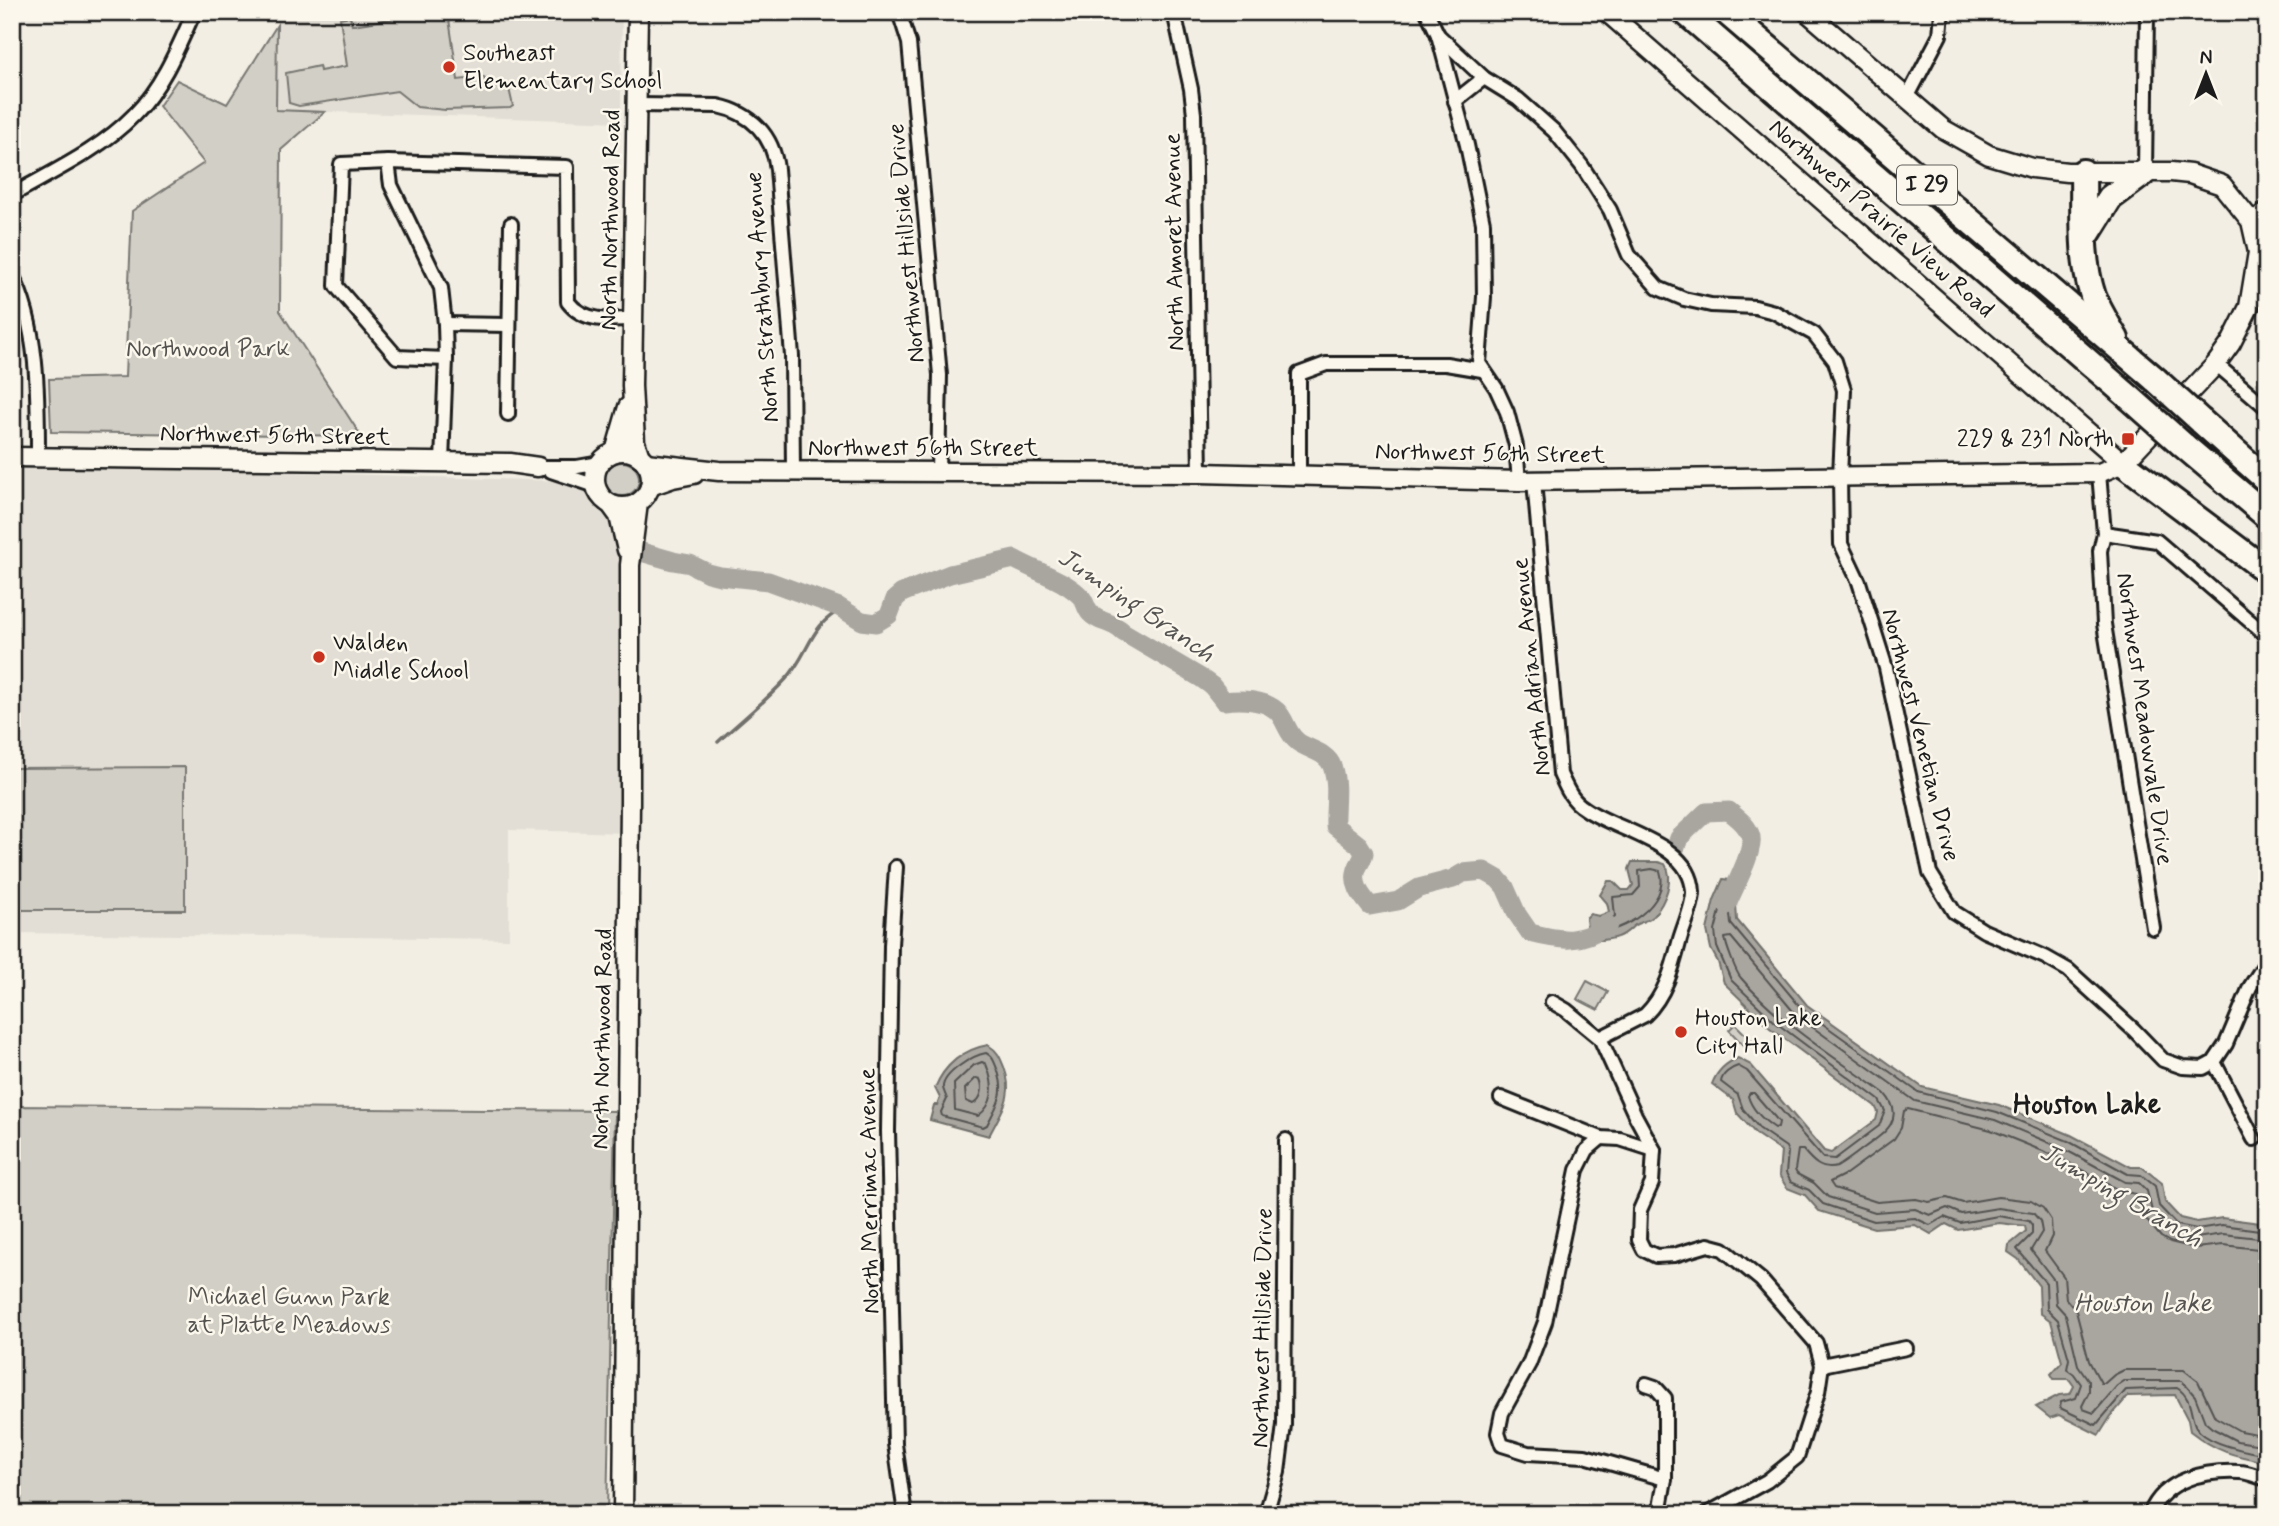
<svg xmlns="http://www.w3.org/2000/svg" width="2279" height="1526" viewBox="0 0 2279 1526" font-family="Mynerve,sans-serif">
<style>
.built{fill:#e2ded5}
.green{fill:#d2cfc6;stroke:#777671;stroke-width:2}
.water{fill:#a9a6a0;stroke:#716f6b;stroke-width:2}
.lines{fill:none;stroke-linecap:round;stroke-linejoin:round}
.shore{stroke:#545351;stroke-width:2}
.stream{stroke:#716f6b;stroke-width:3.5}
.river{stroke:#a9a6a0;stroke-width:19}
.street-casing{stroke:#1c1c1c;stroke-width:18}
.secondary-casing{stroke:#1c1c1c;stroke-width:23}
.highway-casing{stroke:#1c1c1c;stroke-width:30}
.street{stroke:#fbf7ec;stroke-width:12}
.secondary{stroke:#fbf7ec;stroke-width:18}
.highway{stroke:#fbf7ec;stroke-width:24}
.highway-bridge-casing{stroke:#1c1c1c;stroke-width:30;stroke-linecap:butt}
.highway-bridge{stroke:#fbf7ec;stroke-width:24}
.poi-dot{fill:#c8321e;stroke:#fbf7ec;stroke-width:2.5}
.labels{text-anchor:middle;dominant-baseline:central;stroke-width:5;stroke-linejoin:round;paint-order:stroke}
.shield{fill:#fbf7ec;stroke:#5f5e5a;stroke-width:2}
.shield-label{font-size:23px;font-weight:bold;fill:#1c1c1c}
.poi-label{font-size:24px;fill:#1c1c1c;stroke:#fbf7ec;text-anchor:start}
.street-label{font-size:24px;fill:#1c1c1c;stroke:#fbf7ec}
.park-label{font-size:24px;fill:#53524f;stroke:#fbf7ec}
.water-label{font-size:26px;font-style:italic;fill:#545351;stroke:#fbf7ec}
.quarter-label{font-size:28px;font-weight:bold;fill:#1c1c1c;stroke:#fbf7ec}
</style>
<rect width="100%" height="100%" fill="#f2eee4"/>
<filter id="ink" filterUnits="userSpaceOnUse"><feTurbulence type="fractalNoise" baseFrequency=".0143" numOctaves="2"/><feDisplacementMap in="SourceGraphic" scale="14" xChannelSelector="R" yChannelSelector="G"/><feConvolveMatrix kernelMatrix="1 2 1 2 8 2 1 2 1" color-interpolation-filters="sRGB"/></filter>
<g filter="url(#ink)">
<g class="built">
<polygon points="277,12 622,12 621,122 276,110"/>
<polygon points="12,463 620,483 630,833 509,830 509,939 12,933"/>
</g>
<g class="green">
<polygon points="436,12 448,12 458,80 484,77 489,88 508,84 513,106 510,108 445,110 417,107 397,91 299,106 289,103 286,73 319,66 320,71 347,66 340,18 350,16 352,25"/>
<polygon points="277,25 276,110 325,112 281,150 280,311 361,436 51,432 49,379 125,377 132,211 204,163 159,106 177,80 227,104"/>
<circle cx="622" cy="479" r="17"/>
<polygon points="185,767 185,910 12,910 12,768"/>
<polygon points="1587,981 1608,992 1598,1010 1577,999"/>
<polygon points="1735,1024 1752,1041 1745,1047 1729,1030"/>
<polygon points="12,1106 615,1111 607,1514 12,1514"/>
</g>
<g class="water">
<path d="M 1632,862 L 1658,862 L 1665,864 C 1675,879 1665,902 1654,915 C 1650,920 1641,922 1635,925 C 1631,928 1627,933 1622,935 C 1613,940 1594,942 1585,937 L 1587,930 L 1586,918 L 1590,914 L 1599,916 L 1609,912 L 1607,903 L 1600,895 L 1608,881 L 1613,881 L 1622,890 L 1629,890 L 1633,885 L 1629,869 Z"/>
<path d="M 1723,879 L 1736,881 L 1741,886 L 1736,904 L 1737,920 L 1807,1005 L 1922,1087 L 1999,1105 L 2071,1135 L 2131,1167 L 2142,1167 L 2162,1183 L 2165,1202 L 2180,1218 L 2197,1222 L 2222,1218 L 2267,1224 L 2267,1462 C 2234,1456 2217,1452 2190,1431 L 2188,1420 L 2175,1395 L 2128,1396 L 2111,1416 L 2099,1435 L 2059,1415 L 2050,1418 L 2036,1407 L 2059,1395 L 2070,1394 L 2074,1386 L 2069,1379 L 2054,1379 L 2051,1374 L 2062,1362 L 2051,1321 L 2040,1313 L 2039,1286 L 2018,1259 L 2008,1252 L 2009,1245 L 2026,1231 L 2025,1226 L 1999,1223 L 1958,1230 L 1946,1224 L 1931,1234 L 1915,1225 L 1874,1228 L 1819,1211 L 1805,1195 L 1787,1188 L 1779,1175 L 1781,1151 L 1756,1134 L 1737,1113 L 1733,1100 L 1712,1084 C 1717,1071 1725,1063 1738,1058 L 1751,1065 L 1824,1151 L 1831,1153 L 1876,1120 L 1878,1112 L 1875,1106 L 1770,1028 L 1724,983 L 1718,962 L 1711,949 L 1707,930 L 1714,900 Z"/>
<path d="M 988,1045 C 998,1051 1000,1057 1004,1067 C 1015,1096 1002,1110 989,1136 L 930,1120 L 934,1105 L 937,1105 L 940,1098 L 935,1088 C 944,1065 964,1049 988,1045 Z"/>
</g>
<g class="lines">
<g class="shore">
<path d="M 1652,869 L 1660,871 C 1671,903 1622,934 1595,932 L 1595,924 L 1608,922 L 1615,916 L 1613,897 L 1633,895 L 1640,887 L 1639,871 Z"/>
<path d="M 986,1053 C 992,1056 993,1059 996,1066 C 1007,1093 999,1101 987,1125 L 983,1127 L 942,1116 L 941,1112 L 947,1099 C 946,1096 944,1092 943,1088 C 942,1074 973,1055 986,1053 Z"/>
<path d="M 982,1062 L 986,1064 C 994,1083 996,1103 978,1116 L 955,1110 L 954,1084 L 974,1065 Z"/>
<path d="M 976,1078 L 980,1079 C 984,1088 982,1099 973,1104 L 966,1101 L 965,1089 Z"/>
<path d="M 1750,1093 L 1754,1093 L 1779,1122 L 1778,1127 L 1775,1128 C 1763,1120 1752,1110 1748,1096 Z"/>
<path d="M 2267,1231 L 2222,1225 L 2197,1229 L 2177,1225 L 2159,1206 L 2155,1186 L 2141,1175 L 2128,1174 L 2068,1141 L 1997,1112 L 1918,1092 L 1802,1009 L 1731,924 L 1729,905 L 1730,896 L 1727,893 L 1724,895 L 1715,931 L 1717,947 L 1731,980 L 1775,1022 L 1879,1100 L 1885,1111 L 1879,1126 L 1835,1159 L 1823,1158 L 1747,1071 L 1738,1066 C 1731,1068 1722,1074 1721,1082 L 1738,1095 L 1743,1109 L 1760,1129 L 1786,1147 L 1788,1152 L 1786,1173 L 1791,1182 L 1809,1190 L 1823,1204 L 1874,1221 L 1915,1218 L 1930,1225 L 1944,1217 L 1960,1223 L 1998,1216 L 2029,1221 L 2032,1225 L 2032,1234 L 2017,1249 L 2046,1283 L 2047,1309 L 2058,1320 L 2069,1359 L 2067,1369 L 2074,1374 L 2081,1384 L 2076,1398 L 2061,1402 L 2060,1408 L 2096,1425 L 2126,1390 L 2177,1388 C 2193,1398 2189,1414 2196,1427 C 2206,1444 2249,1452 2267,1455"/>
<path d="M 2267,1239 L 2223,1234 L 2196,1238 L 2174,1233 L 2152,1211 L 2147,1191 L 2139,1183 L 2125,1182 L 2064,1149 L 1995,1120 L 1915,1101 L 1797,1016 L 1731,937 L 1725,938 C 1726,945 1736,973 1741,978 C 1780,1024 1836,1058 1884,1093 C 1907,1118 1885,1133 1865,1147 C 1856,1154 1847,1161 1837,1167 C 1821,1171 1813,1162 1803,1150 L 1798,1150 L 1795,1170 L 1797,1174 L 1814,1183 L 1828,1197 L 1875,1212 L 1915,1209 L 1930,1215 L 1947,1208 L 1961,1214 L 1998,1208 L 2033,1213 L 2040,1221 L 2042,1232 L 2031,1250 L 2054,1280 L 2056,1304 L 2066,1315 L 2078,1365 L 2089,1381 L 2089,1392 L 2082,1406 L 2083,1409 L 2094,1413 L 2117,1386 L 2124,1381 L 2182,1381 L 2195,1396 L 2205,1422 L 2212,1428 L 2237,1441 L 2267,1446"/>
<polyline points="2267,1250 2223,1245 2195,1248 2170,1242 2161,1237 2144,1217 2136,1194 2120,1191 2060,1158 1991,1130 1908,1109 1904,1111 1901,1128 1894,1139 1846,1174 1830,1182 1834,1188 1877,1202 1916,1199 1929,1202 1947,1198 1963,1203 1998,1197 2031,1201 2043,1208 2051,1220 2052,1236 2045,1251 2064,1277 2066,1299 2076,1311 2089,1361 2101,1383 2105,1383 2114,1375 2124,1370 2184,1370 2198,1381 2215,1417 2240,1431 2267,1436"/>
</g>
<path class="stream" d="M 718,742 C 740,721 765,702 786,679 C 809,655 810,623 843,609"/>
<g class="river">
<path d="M 638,551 L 673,561 L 690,564 L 708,573 L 720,576 L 768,581 L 839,607 L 862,621 L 876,623 L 889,615 L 895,599 L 902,593 L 950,574 L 1014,559 C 1035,571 1066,580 1082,598 C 1086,603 1086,609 1090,613 C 1100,624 1111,620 1123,632 L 1201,678 L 1212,686 L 1224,701 C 1240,699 1264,699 1277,711 C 1286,720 1287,734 1298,742 C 1309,750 1327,752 1332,766 C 1339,785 1334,807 1335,826 L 1359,845 L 1364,853 C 1363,860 1359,863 1357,869 C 1352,884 1361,895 1370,906 L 1398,901 L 1419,888 L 1453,879 L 1463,873 L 1484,871 L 1498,879 L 1505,887 L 1517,914 L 1530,933 C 1562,941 1579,944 1608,925"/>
<path d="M 1676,847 L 1679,838 L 1706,812 L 1729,811 C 1737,818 1748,825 1751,837 C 1754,852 1733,889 1727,905"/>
</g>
<defs>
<g id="street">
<polyline points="899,12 909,43 940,375 938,473"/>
<polyline points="1174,12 1191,89 1194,114 1200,473"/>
<polyline points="1427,12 1438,35 1467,145 1483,223 1484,297 1479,363 1496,388 1507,412 1516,446 1519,481"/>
<polyline points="1438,35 1484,78 1518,99 1554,131 1582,166 1598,191 1610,210 1629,255 1658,288 1684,299 1711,305 1755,307 1774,312 1814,334 1835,361 1844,390 1840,476 1841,544 1859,582 1886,668 1930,873 1954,912 1984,931 2045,957 2068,970 2134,1030 2163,1060 2183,1067 2203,1068 2214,1062 2226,1044 2250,987 2267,961"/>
<polyline points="1907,98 1940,35 1942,12"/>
<polyline points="1455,101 1484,78"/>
<path d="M 637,105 L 718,106 C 751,113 773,135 777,169 L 792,356 L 793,471"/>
<polyline points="388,162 391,185 441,288 445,324 446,359 442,462"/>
<polyline points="2145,172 2147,12"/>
<path d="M 12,195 C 54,171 100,150 134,115 C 162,87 178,48 194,12"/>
<polyline points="2251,221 2267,208"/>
<path d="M 12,275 C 39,326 38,401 38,458"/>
<polyline points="445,324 508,325"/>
<path d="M 446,359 L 397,357 L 336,286 L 341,164 L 388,162 L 567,167 L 568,302 C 583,322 611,321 633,318"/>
<polyline points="2216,364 2267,408"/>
<polyline points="508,414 511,224"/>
<polyline points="538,467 577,467 600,463"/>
<polyline points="551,471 596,486"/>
<polyline points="2099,473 2104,533 2100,551 2104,624 2153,928"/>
<polyline points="1299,476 1299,374 1326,364 1446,364 1482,370"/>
<path d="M 1534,481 L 1560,774 C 1566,787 1571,800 1584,808 C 1617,832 1691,842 1693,892 C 1693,906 1684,925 1680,939 C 1673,966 1666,995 1645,1015 L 1600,1038"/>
<polyline points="2104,533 2157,541 2267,636"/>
<polyline points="896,867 891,945 888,1131 895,1444 905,1514"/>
<polyline points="1552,1002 1566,1010 1600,1038 1635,1115 1654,1150 1652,1183 1640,1210 1639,1240 1644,1250 1656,1256 1674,1255 1708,1245 1723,1249 1761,1280 1816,1343 1822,1365 1818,1392 1797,1457 1767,1481 1707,1514"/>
<polyline points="2214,1062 2254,1139"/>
<polyline points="1501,1098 1601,1138 1620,1139 1654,1150"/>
<polyline points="1601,1138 1587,1150 1577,1170 1545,1322 1529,1364 1502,1413 1498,1433 1502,1445 1528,1453 1585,1456 1665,1479 1659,1514"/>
<polyline points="1822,1365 1906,1348"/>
<polyline points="1646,1384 1655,1387 1665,1398 1665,1479"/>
<polyline points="1266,1514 1278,1472 1284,1425 1286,1140"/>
<path d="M 2150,1514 C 2164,1479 2205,1470 2240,1472 C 2248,1472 2258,1477 2267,1479"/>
</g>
<g id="secondary">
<polyline points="638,12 632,386 635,442 640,457"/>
<polyline points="1607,12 2123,463"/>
<circle cx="623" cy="479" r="28"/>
<polyline points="615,452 628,407"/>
<polyline points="12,457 510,463 538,467"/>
<polyline points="646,463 719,471 1200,473 1519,481 2099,473 2123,463 2216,364 2231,343 2249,307 2258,252 2251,221 2222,185 2190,174 2171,172 2067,172 2032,168 1989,155 1943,129 1807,12"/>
<polyline points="650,486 673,478 694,474"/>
<polyline points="611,505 619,516 627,550"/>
<polyline points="623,1514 630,802 630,565 638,503"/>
</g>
<g id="highway">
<polyline points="1685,12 2129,397"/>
<polyline points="1726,12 2156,380"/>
<path d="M 2083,172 C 2084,212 2080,257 2093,296 C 2099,311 2108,325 2116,339"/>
<polyline points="2085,238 2110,198 2145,172"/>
<polyline points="2201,421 2267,480"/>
<polyline points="2183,445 2267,516"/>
<polyline points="2123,463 2267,571"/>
</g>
</defs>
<use href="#street" class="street-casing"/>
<use href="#secondary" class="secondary-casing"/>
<use href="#highway" class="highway-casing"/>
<use href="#street" class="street"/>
<use href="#secondary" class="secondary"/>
<use href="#highway" class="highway"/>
<defs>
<g id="highway-bridge">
<polyline points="2156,380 2201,421"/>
<polyline points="2129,397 2183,445"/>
</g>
</defs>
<use href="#highway-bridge" class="highway-bridge-casing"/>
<use href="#highway-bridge" class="highway-bridge"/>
</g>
</g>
<g class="poi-dot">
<circle cx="449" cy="67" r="7"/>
<rect x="2121" y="432" width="14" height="14" rx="3.5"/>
<circle cx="319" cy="657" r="7"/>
<circle cx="1681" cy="1032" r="7"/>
</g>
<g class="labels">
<rect class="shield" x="1897" y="165.5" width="60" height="39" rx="5"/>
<g class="shield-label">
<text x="1927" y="185">I 29</text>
</g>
<g class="poi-label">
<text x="463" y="53">Southeast<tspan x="463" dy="28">Elementary School</tspan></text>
<text x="2114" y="439" text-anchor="end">229 &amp; 231 North</text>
<text x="333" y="643">Walden<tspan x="333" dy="28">Middle School</tspan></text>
<text x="1695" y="1018">Houston Lake<tspan x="1695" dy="28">City Hall</tspan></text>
</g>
<g class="street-label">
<text transform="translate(1881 219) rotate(41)">Northwest Prairie View Road</text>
<text transform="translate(611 220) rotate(-89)">North Northwood Road</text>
<text transform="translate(1175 242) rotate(-91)">North Amoret Avenue</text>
<text transform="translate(907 243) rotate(-95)">Northwest Hillside Drive</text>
<text transform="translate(763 297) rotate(-94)">North Strathbury Avenue</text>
<text transform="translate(275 436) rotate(1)">Northwest 56th Street</text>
<text x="923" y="448">Northwest 56th Street</text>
<text transform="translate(1490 454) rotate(1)">Northwest 56th Street</text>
<text transform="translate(1532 667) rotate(-96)">North Adrian Avenue</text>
<text transform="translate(2144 719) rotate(82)">Northwest Meadowvale Drive</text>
<text transform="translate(1920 735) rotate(76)">Northwest Venetian Drive</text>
<text transform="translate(603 1039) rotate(-89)">North Northwood Road</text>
<text transform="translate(870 1191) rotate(-91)">North Merrimac Avenue</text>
<text transform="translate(1263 1328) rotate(-89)">Northwest Hillside Drive</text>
</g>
<g class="park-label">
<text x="208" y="349">Northwood Park</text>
<text x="289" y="1297">Michael Gunn Park<tspan x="289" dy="28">at Platte Meadows</tspan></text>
</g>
<g class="water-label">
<text transform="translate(1136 606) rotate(34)">Jumping Branch</text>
<text transform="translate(2121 1196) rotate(30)">Jumping Branch</text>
<text x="2143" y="1304">Houston Lake</text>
</g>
<g class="quarter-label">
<text x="2087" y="1105">Houston Lake</text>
</g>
</g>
<rect width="2279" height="1526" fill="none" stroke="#fbf7ec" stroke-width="42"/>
<rect x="21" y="21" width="2237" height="1484" fill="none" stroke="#1c1c1c" stroke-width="2.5" filter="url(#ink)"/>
<g transform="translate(2206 74)" stroke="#fbf7ec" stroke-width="5" paint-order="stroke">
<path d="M0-5L12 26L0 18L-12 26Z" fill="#1c1c1c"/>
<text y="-10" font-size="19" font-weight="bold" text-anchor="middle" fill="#1c1c1c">N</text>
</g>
</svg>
